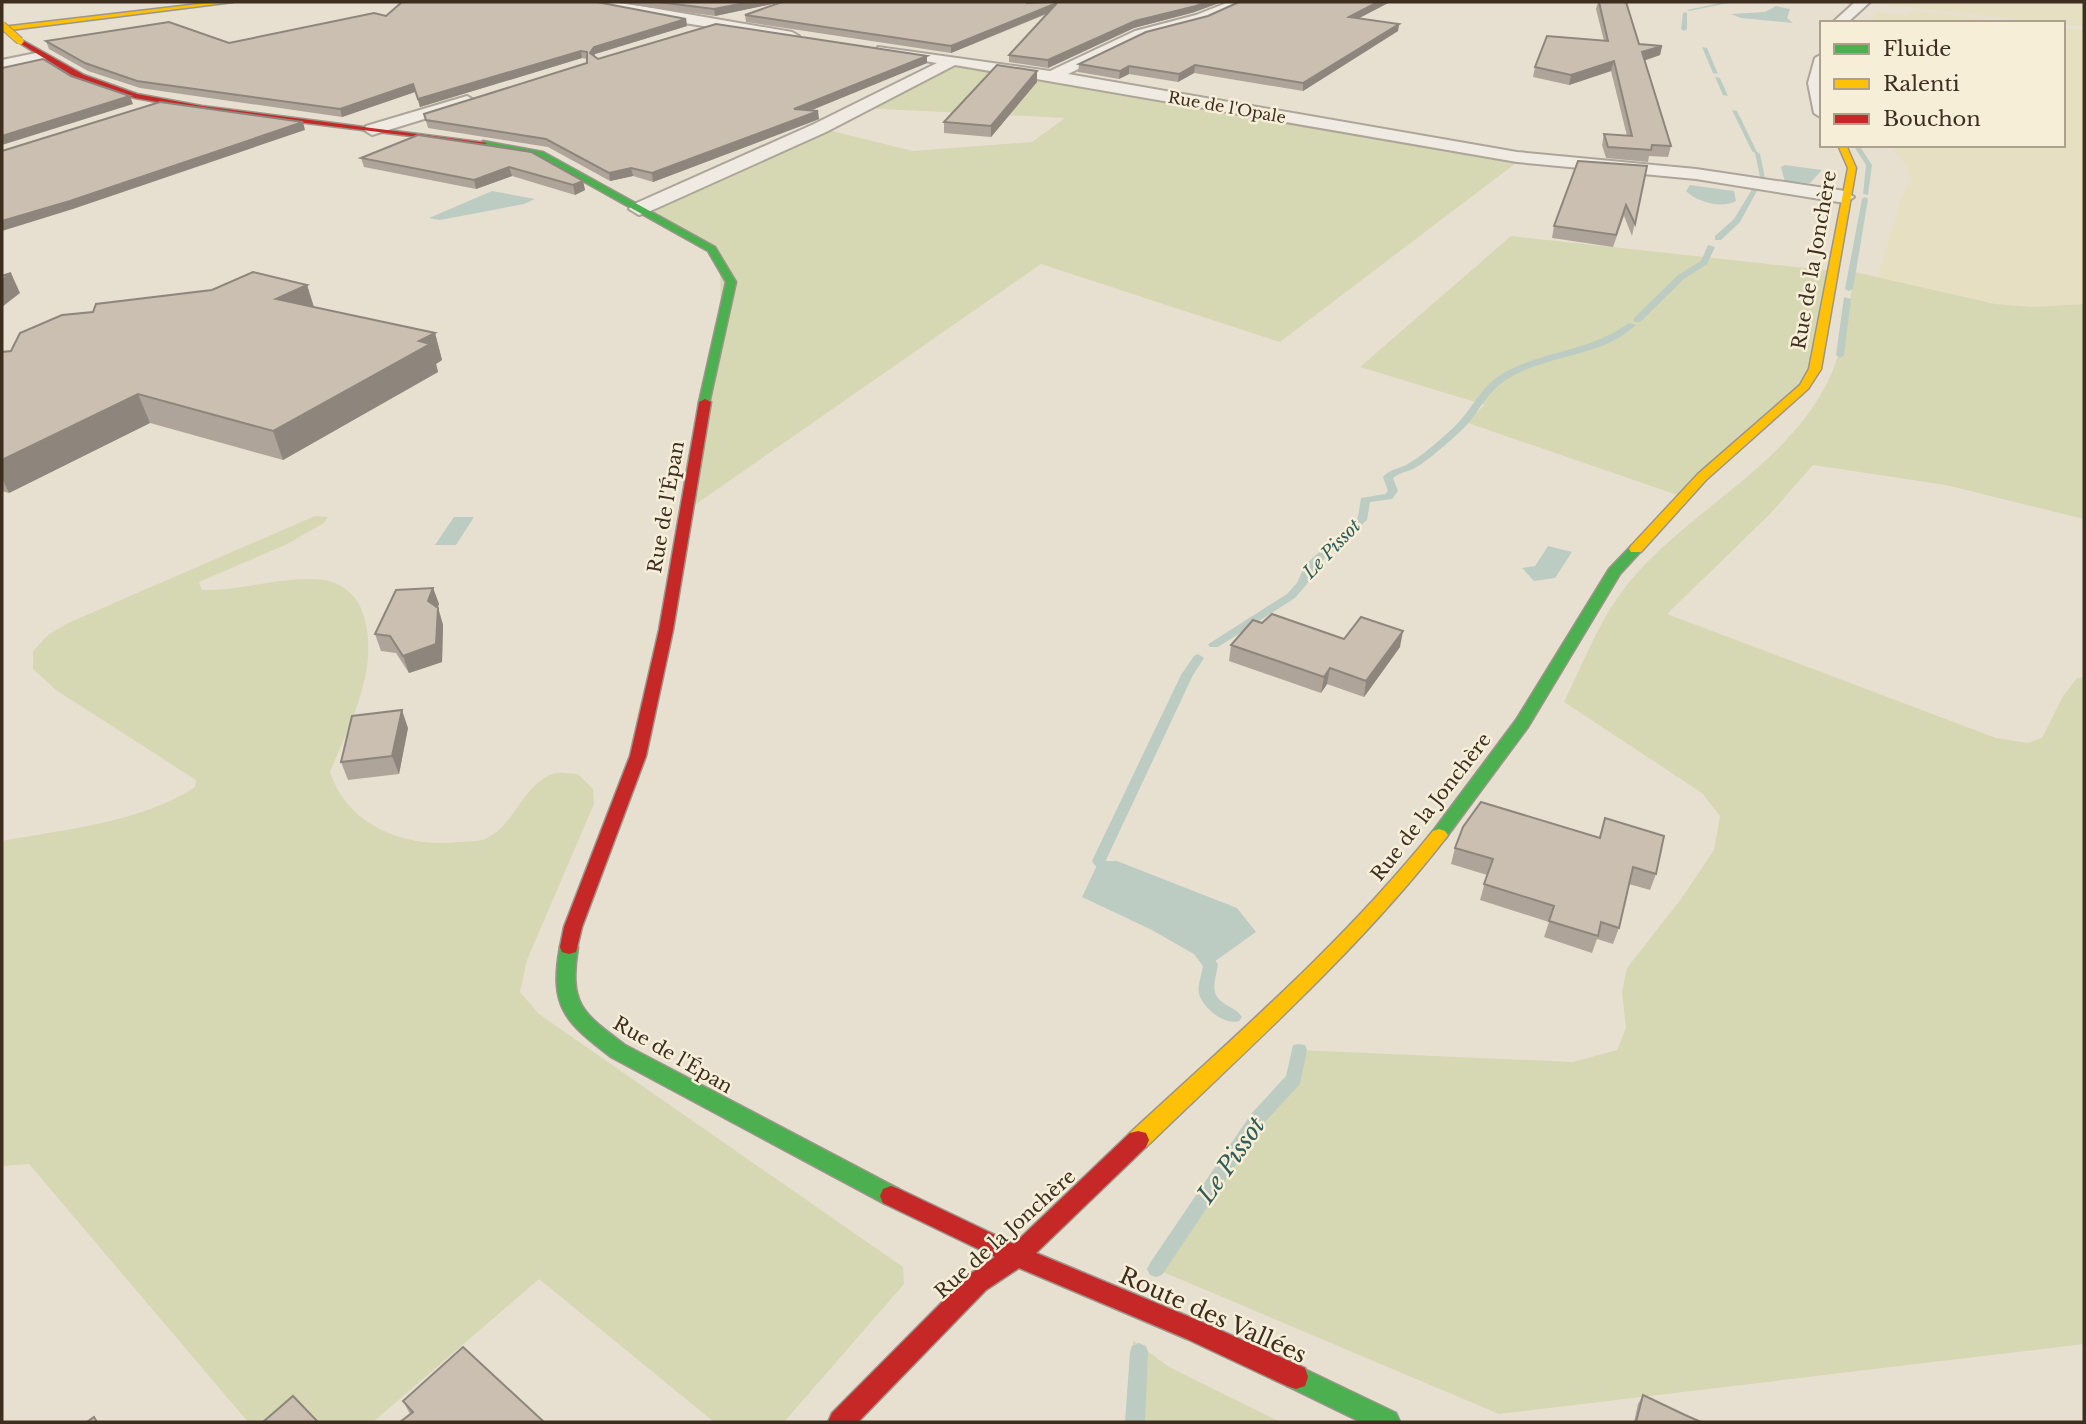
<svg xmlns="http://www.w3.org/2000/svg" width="2086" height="1424" viewBox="0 0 2086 1424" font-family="'Libre Baskerville',serif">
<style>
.farmland{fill:#e6dfc2}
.green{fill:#d6d7b3}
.water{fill:#bcccc2}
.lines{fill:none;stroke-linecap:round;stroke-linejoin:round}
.stream{fill:#bcccc2;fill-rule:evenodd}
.street-casing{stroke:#ada599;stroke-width:4}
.fast-casing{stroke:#9c958a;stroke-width:3}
.slow-casing{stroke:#9c958a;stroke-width:3}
.jam-casing{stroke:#9c958a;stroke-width:3}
.street{fill:#efebe3;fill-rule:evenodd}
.fast{fill:#4caf50;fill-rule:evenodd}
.slow{fill:#ffc107;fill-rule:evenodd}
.jam{fill:#c62828;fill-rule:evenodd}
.slow-bridge-casing{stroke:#9c958a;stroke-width:9;stroke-linecap:butt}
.slow-bridge{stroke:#ffc107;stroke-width:7}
.wall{fill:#afa499}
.shaded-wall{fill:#8e867d}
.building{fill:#cbbfb2;stroke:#8e867d;stroke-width:2}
.labels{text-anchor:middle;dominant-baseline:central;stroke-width:5;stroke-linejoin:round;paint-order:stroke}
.far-street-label{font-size:16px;fill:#3d2e20;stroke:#f7eed8}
.far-water-label{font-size:18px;font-style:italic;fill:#2f5d5a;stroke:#f7eed8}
.street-label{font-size:19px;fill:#3d2e20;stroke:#f7eed8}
.near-street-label{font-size:23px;fill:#3d2e20;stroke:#f7eed8}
.near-water-label{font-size:24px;font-style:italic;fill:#2f5d5a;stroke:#f7eed8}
</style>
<rect width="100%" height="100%" fill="#e7e0d1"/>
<g class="farmland">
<polygon points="1885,2 2084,2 2084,27 1880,4"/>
<polygon points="1914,11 2020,23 1871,23 1876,12 1908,15"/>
<polygon points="2063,28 2084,30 2084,304 2032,307 1995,304 1878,277 1899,204 1911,179 1906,166 1890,145 2063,145"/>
</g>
<g class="green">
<polygon points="954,60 1516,163 1280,342 1041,264 686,511 721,335 720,260 639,209 820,128 913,151 1032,142 1065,118 862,108"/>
<polygon points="1511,236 1833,271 1821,349 1786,405 1683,497 1465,422 1485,405 1360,367"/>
<path d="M 1855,272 L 1995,304 L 2032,307 L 2084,304 L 2084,519 L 1946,485 L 1813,465 L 1770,514 L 1667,614 L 1996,738 L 2028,743 L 2042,738 L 2063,696 L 2077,678 L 2084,677 L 2084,1344 L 1499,1414 L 1156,1269 L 1257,1119 L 1294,1079 L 1299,1050 L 1573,1062 L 1617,1050 L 1626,1028 L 1622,992 L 1627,968 L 1681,899 L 1714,850 L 1720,816 L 1702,793 L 1564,702 C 1581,668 1596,628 1618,597 C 1675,516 1779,475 1826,385 C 1844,352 1848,309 1855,272 Z"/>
<path d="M 315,516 L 328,517 L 324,523 L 285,545 L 199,582 L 202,590 C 243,591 285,575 325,580 C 339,582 353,593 359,604 C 385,659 351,721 330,772 C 348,827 406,848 460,842 C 468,841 480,842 487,838 C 516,824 524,781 556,773 C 562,772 572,774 578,774 L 593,789 L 594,804 L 527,960 L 520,992 L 539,1014 L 903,1267 L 904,1284 L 784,1422 L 714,1422 L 539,1279 L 373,1422 L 248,1422 L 29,1164 L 2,1166 L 2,841 C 65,829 140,823 195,787 L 196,780 L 56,690 L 33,669 L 33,651 L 48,635 L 68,623 Z"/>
<polygon points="1133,1340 1169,1367 1280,1422 1126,1422"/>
</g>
<g class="water">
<polygon points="1776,6 1790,9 1787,18 1793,23 1741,18 1731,14 1765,12"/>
<polygon points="1785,165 1822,170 1810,183 1785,182 1781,167"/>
<path d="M 1690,185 L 1734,191 L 1736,201 C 1723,209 1696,202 1686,191 Z"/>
<polygon points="492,191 535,199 524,204 440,220 429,218"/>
<polygon points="454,517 474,517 456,545 435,545"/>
<polygon points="1548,546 1572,552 1555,578 1534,581 1522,568 1535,566"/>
<polygon points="1099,861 1117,861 1237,908 1256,932 1211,964 1152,930 1082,897"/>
</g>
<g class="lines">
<g class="stream">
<polygon points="1725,2 1734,2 1689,11 1687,10"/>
<polygon points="1685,12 1687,13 1687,29 1684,31 1681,29 1683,13"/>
<polygon points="1702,47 1707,48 1718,74 1713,73"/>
<polygon points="1715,77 1720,78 1728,96 1723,95"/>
<polygon points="1732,110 1737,111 1757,152 1760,154 1765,178 1760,177 1755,153 1752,151"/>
<polygon points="1853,145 1859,145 1872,165 1868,195 1863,194 1866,165"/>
<polygon points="1753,188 1758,189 1740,222 1721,240 1715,240 1715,236 1734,219"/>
<polygon points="1865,197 1868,199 1853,289 1849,291 1845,289 1862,199"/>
<polygon points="1708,245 1715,247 1707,264 1684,279 1640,322 1634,322 1634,318 1678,275 1701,261"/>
<polygon points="1844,297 1851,299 1844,355 1840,358 1836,355"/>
<path d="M 1629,323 L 1636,325 C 1601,358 1548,354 1509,378 C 1487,390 1480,412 1463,429 C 1451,440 1427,462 1413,469 C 1406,472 1399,473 1393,478 L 1398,491 L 1392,499 L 1370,502 L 1367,520 L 1314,568 L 1307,584 L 1295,598 L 1218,647 L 1210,647 L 1208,645 L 1210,643 L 1287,594 L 1297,583 L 1305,565 L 1358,517 L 1361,498 L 1385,494 L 1388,491 L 1383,477 C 1390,469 1398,469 1406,465 C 1421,457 1441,439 1453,428 C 1474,408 1481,384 1509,370 C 1549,350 1590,351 1629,323 Z"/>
<path d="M 1198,654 L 1204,658 L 1193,675 L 1106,860 L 1117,871 L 1115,875 C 1105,877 1097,869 1092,861 L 1181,675 L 1194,656 Z"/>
<path d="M 1201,948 L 1206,950 L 1218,964 C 1215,984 1208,994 1228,1006 C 1234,1009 1238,1011 1242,1017 L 1239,1021 C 1225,1026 1203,1008 1199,994 C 1197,986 1202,974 1203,966 L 1194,954 L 1196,950 Z"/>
<polygon points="1299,1044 1305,1045 1307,1050 1300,1084 1263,1124 1162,1275 1156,1277 1150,1275 1147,1269 1150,1263 1251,1114 1286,1076 1293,1045"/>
<polygon points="1139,1343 1146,1346 1148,1352 1145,1422 1125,1422 1130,1352 1132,1346"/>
</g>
<defs>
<g id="street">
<polygon points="592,2 617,2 792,32 799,36 792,40 665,20"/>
<polygon points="1229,2 1247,2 1206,21 1145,37 1068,74 1517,152 1696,169 1845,191 1854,197 1845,203 1696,179 1517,162 955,65 826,132 646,213 639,215 629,209 632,205 814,124 937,63 878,53 878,47 1050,71 1135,31 1196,15"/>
<polygon points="1855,2 1870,2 1847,23 1832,23"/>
<polygon points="41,52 48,56 46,59 2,68 2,60"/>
<polygon points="1822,54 1822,118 1814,113 1808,83 1815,58"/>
<polygon points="467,96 475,101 473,104 372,135 364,130 366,126"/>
</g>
<g id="fast">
<polygon points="483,141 543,152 715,247 736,282 709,404 705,405 699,402 726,282 708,251 538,156 480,145"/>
<polygon points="1636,545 1643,549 1620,574 1528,727 1445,839 1433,839 1430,835 1433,831 1516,720 1609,569 1631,546"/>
<path d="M 569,940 L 576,942 L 578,947 C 569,1004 581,1012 625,1045 L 899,1189 L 902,1196 L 899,1203 L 891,1206 L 883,1203 L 611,1057 C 565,1022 549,1007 560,947 L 562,942 Z"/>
<polygon points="1296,1365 1396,1413 1400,1422 1361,1422 1287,1386 1284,1377 1287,1368"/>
</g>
<g id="slow">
<polygon points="216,2 233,2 2,31 2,27"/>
<polygon points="1838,145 1846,145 1856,168 1821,369 1808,389 1706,480 1641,552 1631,552 1629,549 1631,546 1698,474 1800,385 1809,369 1848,168"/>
<path d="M 1439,829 L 1445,831 L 1448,835 L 1445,839 C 1356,953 1249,1047 1146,1147 L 1138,1149 L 1130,1147 L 1127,1140 L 1130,1133 C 1235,1036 1343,943 1433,831 Z"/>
</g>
<g id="jam">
<polygon points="20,39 84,75 137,94 202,106 487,143 483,145 202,110 135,98 78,79 18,42"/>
<polygon points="705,399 711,402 673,630 646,756 582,927 576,952 569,954 562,952 560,947 564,927 630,756 659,630 699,402"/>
<polygon points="1138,1131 1146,1133 1149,1140 1146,1147 1036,1253 1204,1323 1305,1368 1308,1377 1305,1386 1296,1389 1287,1386 1187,1339 1019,1268 986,1290 858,1422 828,1422 832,1413 970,1274 995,1257 883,1203 880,1196 883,1189 891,1186 899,1189 1014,1244 1130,1133"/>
</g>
</defs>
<use href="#street" class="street-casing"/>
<use href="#fast" class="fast-casing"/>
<use href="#slow" class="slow-casing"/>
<use href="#jam" class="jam-casing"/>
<use href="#street" class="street"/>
<use href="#fast" class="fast"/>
<use href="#slow" class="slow"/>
<use href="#jam" class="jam"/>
<defs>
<polyline id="slow-bridge" points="2,25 20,41"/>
</defs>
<use href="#slow-bridge" class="slow-bridge-casing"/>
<use href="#slow-bridge" class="slow-bridge"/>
</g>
<g class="wall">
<polygon points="610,2 1027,2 1027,3 1195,12 1134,28 1048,68 1009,62 1009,55 1047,14 951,53 746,22 745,15 781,2 715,16"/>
<polygon points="1239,2 1390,2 1359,18 1399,24 1398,31 1303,91 1194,73 1178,82 1129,74 1119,79 1078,72 1079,64 1208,16"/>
<polygon points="1598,2 1626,2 1639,44 1662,46 1660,55 1644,61 1671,146 1668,157 1649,156 1648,162 1606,158 1602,145 1604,134 1627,136 1611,71 1569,85 1533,77 1535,67 1604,41 1596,9"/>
<polygon points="386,16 686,19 687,26 595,54 594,56 598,59 927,63 811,110 819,119 814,121 653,182 633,176 610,181 548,147 428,128 424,114 587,63 587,59 582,58 420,107 415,92 342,117 140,88 88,71 49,49 46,41 229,43"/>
<polygon points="1037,71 1037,82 991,137 944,133 944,122"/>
<polygon points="418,135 583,181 585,190 575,195 512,176 476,189 364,167 361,158"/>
<polygon points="1647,166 1632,236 1624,216 1613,247 1552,238 1554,226"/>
<polygon points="307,285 314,307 435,333 442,360 436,364 438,372 283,460 150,423 9,493 2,491 2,352 11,351 93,312"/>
<polygon points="433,588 439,604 438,607 443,625 442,662 409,673 396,653 381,651 375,634"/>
<polygon points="1262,623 1344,639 1400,647 1364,697 1327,684 1321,693 1229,661 1231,645"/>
<polygon points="408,728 399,774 348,780 341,762"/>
<polygon points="1605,818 1656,874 1650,890 1629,884 1619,928 1613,944 1597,939 1592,953 1544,937 1549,922 1480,900 1487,875 1451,864 1455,848 1599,837"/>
<polygon points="1643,1395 1701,1422 1634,1422 1638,1404"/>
<polygon points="403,1401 544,1422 410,1414"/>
</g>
<g class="shaded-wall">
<polygon points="750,2 782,2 715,16 714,9"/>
<polygon points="1205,2 1222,2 1195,12 1134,28 1048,68 1048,60 1135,21"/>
<polygon points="1378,2 1390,2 1348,24 1349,17"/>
<polygon points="1057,3 1057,9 951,53 951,46"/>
<polygon points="686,19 687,26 595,54 591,61 590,53 594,47"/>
<polygon points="1399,24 1398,31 1303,91 1303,83"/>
<polygon points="1662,46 1660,55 1639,62 1642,52"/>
<polygon points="581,51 582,58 420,107 418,99"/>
<polygon points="927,56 927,63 795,117 794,109"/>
<polygon points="1614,61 1611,71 1569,85 1571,75"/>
<polygon points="1195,65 1194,73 1178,82 1179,74"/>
<polygon points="1129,66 1129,74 1119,79 1120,71"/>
<polygon points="1037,71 1037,82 991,137 991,126"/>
<polygon points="413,84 415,92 342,117 340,109"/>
<polygon points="130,96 133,104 2,145 2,136"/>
<polygon points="818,111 819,119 814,121 653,182 652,173"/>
<polygon points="303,122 305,130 73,209 2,231 2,221"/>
<polygon points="509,167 512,176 476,189 474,180"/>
<polygon points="631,168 633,176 610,181 609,173"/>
<polygon points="583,181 585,190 575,195 573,185"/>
<polygon points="11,273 20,293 2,307 2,280"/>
<polygon points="307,285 315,311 276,299"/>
<polygon points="435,333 442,360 436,364 438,372 283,460 273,431 419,341"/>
<polygon points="138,394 150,423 9,493 2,478 2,460"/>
<polygon points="433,588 439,604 433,618 428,601"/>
<polygon points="438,608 443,625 442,662 409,673 403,656"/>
<polygon points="1403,631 1400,647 1364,697 1366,681"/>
<polygon points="1330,668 1327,684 1321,693 1324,677"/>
<polygon points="402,710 408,728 399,774 392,756"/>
</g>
<g class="building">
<polygon points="402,2 597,2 686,19 594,47 590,53 598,59 716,24 927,56 794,109 818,111 813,113 652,173 631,168 609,173 546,139 426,120 424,114 587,63 587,52 581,51 418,99 413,84 340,109 137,81 85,63 46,41 169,22 229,43 374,13 386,16"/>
<polygon points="658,2 750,2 714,9"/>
<polygon points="782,2 1027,2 1027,3 1050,2 1205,2 1196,6 1135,21 1048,60 1009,55 1057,3 951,46 745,15"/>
<polygon points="1239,2 1378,2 1349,17 1399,24 1303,83 1195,65 1179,74 1129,66 1120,71 1079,64 1146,32 1208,16"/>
<polygon points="1599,2 1626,2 1639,44 1662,46 1642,52 1671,146 1652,145 1651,150 1608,147 1604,134 1632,136 1614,61 1571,75 1535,67 1547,36 1608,41"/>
<polygon points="43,59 71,76 130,96 2,136 2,68"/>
<polygon points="997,65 1037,71 991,126 944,122"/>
<polygon points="160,102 303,122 70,201 2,221 2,151"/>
<polygon points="418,135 531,152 583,181 573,185 509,167 474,180 361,158"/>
<polygon points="1578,161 1647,166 1635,224 1626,205 1616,235 1554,226"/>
<polygon points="253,272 307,285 276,299 435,333 419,341 430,344 273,431 138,394 2,460 2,352 11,351 20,333 62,315 93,312 96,304 212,290"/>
<polygon points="11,273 2,280 2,276"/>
<polygon points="433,588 428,601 438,608 436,644 403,656 390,636 375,634 396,590"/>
<polygon points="1272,614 1344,639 1361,617 1403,631 1366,681 1330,668 1324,677 1231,645 1253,620 1262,623"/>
<polygon points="402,710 392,756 341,762 352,716"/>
<polygon points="1481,802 1600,838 1605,818 1664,836 1656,874 1633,867 1619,928 1601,922 1598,936 1549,921 1554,906 1484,884 1493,859 1455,848 1463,827"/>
<polygon points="463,1347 544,1422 400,1422 413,1412 403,1401"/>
<polygon points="1643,1395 1685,1415 1701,1422 1636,1422"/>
<polygon points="293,1396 318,1422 263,1422"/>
<polygon points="94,1417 97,1422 87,1422"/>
</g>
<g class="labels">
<g class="far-street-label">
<text transform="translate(1227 107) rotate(10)">Rue de l'Opale</text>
</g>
<g class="far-water-label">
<text transform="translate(1332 549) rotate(-46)">Le Pissot</text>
</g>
<g class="street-label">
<text transform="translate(1814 260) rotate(-80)">Rue de la Jonchère</text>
<text transform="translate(666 507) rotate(-80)">Rue de l'Épan</text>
<text transform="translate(1431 807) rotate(-52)">Rue de la Jonchère</text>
<text transform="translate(673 1055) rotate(30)">Rue de l'Épan</text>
<text transform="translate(1005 1234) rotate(-42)">Rue de la Jonchère</text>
</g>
<g class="near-street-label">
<text transform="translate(1213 1315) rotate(24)">Route des Vallées</text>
</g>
<g class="near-water-label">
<text transform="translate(1231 1160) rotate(-55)">Le Pissot</text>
</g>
</g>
<rect width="2086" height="1424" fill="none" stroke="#3d2e20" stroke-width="7"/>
<rect x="1820" y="21" width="245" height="126" fill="#f7eed8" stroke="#ada18e" stroke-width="2"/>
<rect x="1834" y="44" width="35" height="10" fill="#4caf50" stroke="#ada18e" stroke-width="2"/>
<text x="1883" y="56" font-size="21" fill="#3d2e20">Fluide</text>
<rect x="1834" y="79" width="35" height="10" fill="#ffc107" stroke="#ada18e" stroke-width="2"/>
<text x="1883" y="91" font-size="21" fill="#3d2e20">Ralenti</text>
<rect x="1834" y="114" width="35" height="10" fill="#c62828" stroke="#ada18e" stroke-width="2"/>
<text x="1883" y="126" font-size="21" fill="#3d2e20">Bouchon</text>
</svg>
